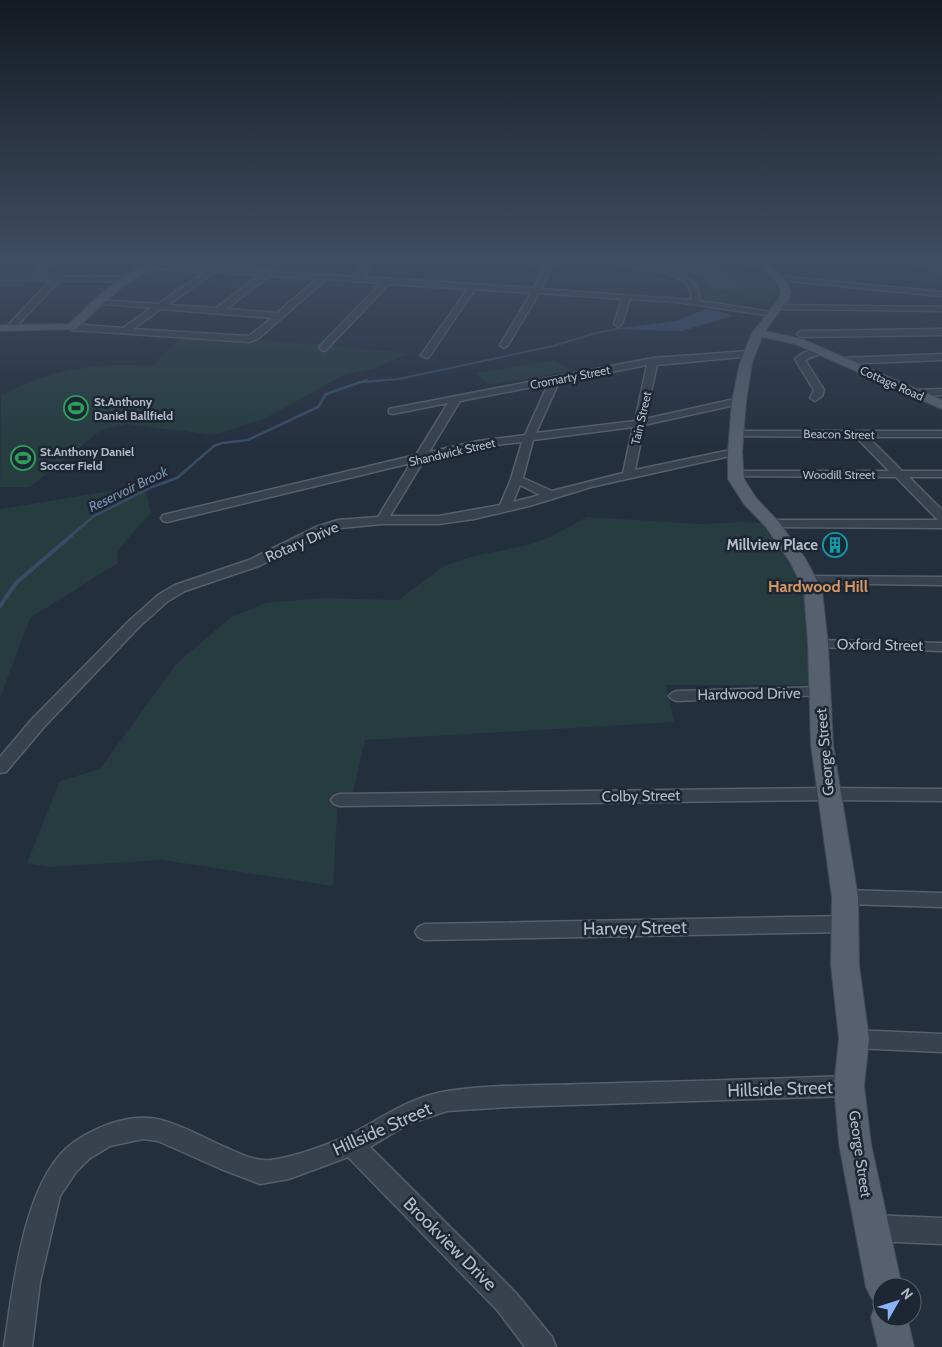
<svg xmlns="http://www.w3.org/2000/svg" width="942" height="1347" viewBox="0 0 942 1347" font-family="Cabin,sans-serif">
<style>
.green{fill:#263c3f}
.water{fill:#394c67}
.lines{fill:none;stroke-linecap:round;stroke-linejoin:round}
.stream-far2{stroke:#394c67;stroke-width:2}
.stream-far1{stroke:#394c67;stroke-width:2.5}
.stream{stroke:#394c67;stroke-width:4}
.minor-casing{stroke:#565f6c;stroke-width:3}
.major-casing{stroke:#414a57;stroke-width:2}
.minor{fill:#38414e;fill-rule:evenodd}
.major{fill:#56606e;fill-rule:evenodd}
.labels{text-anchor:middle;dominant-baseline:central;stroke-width:5;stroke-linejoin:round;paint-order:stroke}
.far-street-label{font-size:12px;fill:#b4bcc9;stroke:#1d2633}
.far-poi-label{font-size:12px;font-weight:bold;fill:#b4bcc9;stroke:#1d2633;text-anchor:start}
.far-water-label{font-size:14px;font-style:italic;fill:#7c92b1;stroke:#1d2633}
.street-label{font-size:15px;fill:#b4bcc9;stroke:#1d2633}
.poi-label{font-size:15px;font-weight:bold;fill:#b4bcc9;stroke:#1d2633;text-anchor:end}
.neighbourhood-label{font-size:16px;font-weight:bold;fill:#d59563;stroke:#1d2633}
.near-street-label{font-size:18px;fill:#b4bcc9;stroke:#1d2633}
</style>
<rect width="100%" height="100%" fill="#242f3e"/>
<g class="green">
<path d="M 619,261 L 718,261 L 754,265 L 761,267 L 768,274 L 778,290 L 769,303 L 746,302 L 745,304 L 740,304 L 736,307 L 700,302 C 700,295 700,289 695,283 C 684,270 636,265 619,261 Z"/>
<polygon points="242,273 262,275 242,289 221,288"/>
<path d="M 186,333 L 410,353 L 375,368 L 345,374 L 266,418 L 214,435 L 126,424 L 101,430 L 30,487 L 0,487 L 1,395 C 56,368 94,362 155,366 L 159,359 Z"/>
<polygon points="554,360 570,371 490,385 476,373"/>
<polygon points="129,488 146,492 151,514 145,519 117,551 118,563 30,618 0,698 0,509"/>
<polygon points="587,517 701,524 742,522 765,523 803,580 809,638 809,685 666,685 674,722 365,740 352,796 338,796 333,886 162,860 48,867 27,863 60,781 100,769 176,664 231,617 266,603 323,598 398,600 444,566 474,556 528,545 550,537"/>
</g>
<g class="water">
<path d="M 653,261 L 686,261 L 684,266 L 686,267 C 706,270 730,265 738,289 L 716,290 L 706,279 L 675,269 L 673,267 L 676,264 Z"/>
<polygon points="705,309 719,311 732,316 682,331 612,329 677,321"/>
</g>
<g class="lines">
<polyline class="stream-far2" points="362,382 399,379 553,346 596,333 617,329"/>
<polyline class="stream-far1" points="69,537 94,516 152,487 177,478 214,446 222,443 248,440 318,407 326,394 367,380"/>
<polyline class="stream" points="0,606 16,583 71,536"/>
<defs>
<g id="minor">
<polygon points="47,261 55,261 40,276 126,277 130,279 126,281 59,281 14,329 8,329 8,325 50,281 0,280 0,276 31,276"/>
<path d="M 362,261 L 370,261 L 365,277 L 534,288 L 545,266 L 523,261 L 556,261 L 552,265 L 541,289 L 691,300 C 695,264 628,272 609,261 C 634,261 702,265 699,301 L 772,312 L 776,314 L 772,316 L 677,302 L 630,299 L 622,324 L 618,327 L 614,324 L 622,299 L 539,293 L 508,345 L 504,348 L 500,345 L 531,293 L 475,289 L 429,357 L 426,358 L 421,355 L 468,289 L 389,284 L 326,350 L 323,351 L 319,348 L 320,346 L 381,283 L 326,279 L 259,338 L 250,342 L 72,330 L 68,327 L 72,324 L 123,328 L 151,308 L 102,304 L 98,302 L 99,300 L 158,304 L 205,272 L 150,268 L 149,266 L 153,264 L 358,277 ZM 214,272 L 260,275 L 216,308 L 168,305 ZM 269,276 L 317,279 L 277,313 L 226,309 ZM 161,309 L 272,318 L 249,336 L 133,329 Z"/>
<polygon points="729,261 763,261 765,263 761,265"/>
<polygon points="903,261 917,261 942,267 942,271"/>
<polygon points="776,276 942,292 942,296 779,280 775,278"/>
<polygon points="775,305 942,307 942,311 778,309 775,309"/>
<polygon points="942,329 942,335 801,337 797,334 801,331"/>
<polygon points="819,348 824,351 822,353 805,360 824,390 822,396 815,401 810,398 814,390 795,359 803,353"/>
<path d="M 749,351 L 754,354 L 752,356 L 657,365 L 645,419 L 739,398 L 744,401 L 739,404 L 644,425 L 635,470 L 735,449 L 739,450 L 740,452 L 739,454 L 591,487 L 529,506 L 474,519 L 439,524 L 382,524 L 340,528 L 324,533 L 259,566 L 185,591 L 168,601 L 140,626 L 44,727 L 6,772 L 0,773 L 0,757 L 32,719 L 130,620 L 158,595 L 175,585 L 249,560 L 316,527 L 338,520 L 378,517 L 411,463 L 167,522 L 163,521 L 161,518 L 163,515 L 416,455 L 448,403 L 393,414 L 389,413 L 389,409 L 653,358 ZM 647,365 L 635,421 L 536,433 L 559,382 ZM 548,384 L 525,435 L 478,441 L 429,452 L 460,401 ZM 633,427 L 623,473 L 552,491 L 523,478 L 533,440 ZM 522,442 L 511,479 L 500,505 L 439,516 L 390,516 L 424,460 L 478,447 ZM 520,485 L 540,495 L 513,502 Z"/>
<polygon points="942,354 942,360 842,364 837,361 842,358"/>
<polygon points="942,389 942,395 914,396 909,393 914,390"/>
<polygon points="737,431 942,431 942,437 868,437 902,471 942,471 942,477 909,477 942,510 942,528 768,527 766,524 772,520 941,520 938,520 896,477 732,476 730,474 736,471 889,471 856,437 733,436 732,434 733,432"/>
<polygon points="809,576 942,577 942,585 804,583 802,580"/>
<polygon points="818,640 942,643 942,651 813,647 811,644 813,641"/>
<polygon points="821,687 826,689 829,692 826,695 677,701 672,699 669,696 672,693 677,691"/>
<polygon points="828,788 942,789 942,801 828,800 340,806 334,804 331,800 334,796 340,794"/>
<polygon points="845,890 942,893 942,907 845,904 838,902 835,897 838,892"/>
<polygon points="845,916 852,919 855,924 852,929 845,932 425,940 418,937 415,932 418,927 425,924"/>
<polygon points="854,1030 942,1034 942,1052 854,1048 846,1046 843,1039 846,1032"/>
<path d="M 849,1076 L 857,1079 L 860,1086 L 857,1093 L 849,1096 L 509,1107 L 447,1111 L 408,1124 L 370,1147 L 516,1293 L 552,1337 L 556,1347 L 525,1347 L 498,1311 L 348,1157 L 289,1179 L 260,1184 L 221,1169 L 158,1141 L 143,1139 L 110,1146 L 89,1159 L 76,1172 L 60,1196 L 40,1282 L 32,1347 L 4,1347 C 13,1289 23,1178 74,1142 C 98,1126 132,1112 161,1120 C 184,1126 206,1139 227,1148 C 241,1154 256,1162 271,1160 C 294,1157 324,1146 345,1137 C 380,1120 408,1097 448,1091 C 491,1084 543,1086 586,1084 C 674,1082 761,1079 849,1076 Z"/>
<polygon points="873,1215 942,1218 942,1244 873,1241 864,1237 860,1228 864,1219"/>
</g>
<g id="major">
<path d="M 150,261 L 160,261 L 157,268 C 124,279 101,307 76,329 L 0,331 L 0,325 L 69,324 C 93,302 117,274 149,264 Z"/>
<polygon points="755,261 766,261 785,279 791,291 788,300 765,331 802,339 942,400 942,409 795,344 762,337 752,363 746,401 742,452 744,479 756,498 778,521 805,558 822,590 828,644 833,745 858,897 859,965 869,1039 864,1086 871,1144 902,1287 882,1287 882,1317 907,1317 914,1347 878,1347 871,1317 876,1304 880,1303 872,1299 866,1287 839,1144 834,1086 839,1039 831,965 832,897 811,745 808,644 804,590 790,562 766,527 744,504 728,479 728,452 732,401 740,363 752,333 778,300 781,291 777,282"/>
</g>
</defs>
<use href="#minor" class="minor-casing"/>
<use href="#major" class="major-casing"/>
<use href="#minor" class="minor"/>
<use href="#major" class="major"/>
</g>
<linearGradient id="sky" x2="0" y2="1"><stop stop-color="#141a22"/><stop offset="0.58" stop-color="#3f4d63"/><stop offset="1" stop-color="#3f4d63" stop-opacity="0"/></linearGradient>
<rect width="942" height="450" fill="url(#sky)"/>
<defs>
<symbol id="stadium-ring" viewBox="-11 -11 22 22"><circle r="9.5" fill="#1d2633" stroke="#2e9e5b" stroke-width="1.5"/><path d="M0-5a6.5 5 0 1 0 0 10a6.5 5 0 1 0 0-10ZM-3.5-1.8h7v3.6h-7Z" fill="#2e9e5b"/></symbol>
<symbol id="building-ring" viewBox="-11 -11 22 22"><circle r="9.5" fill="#1d2633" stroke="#0f9aa8" stroke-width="1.5"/><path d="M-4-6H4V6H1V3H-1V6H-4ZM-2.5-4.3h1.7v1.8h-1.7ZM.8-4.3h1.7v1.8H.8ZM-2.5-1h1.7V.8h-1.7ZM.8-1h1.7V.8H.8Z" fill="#0f9aa8"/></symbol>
</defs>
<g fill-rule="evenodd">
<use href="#stadium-ring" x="62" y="394" width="28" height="28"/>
<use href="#stadium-ring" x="9" y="444" width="28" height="28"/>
<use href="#building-ring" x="821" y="531" width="28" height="28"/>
</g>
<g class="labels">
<g class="far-street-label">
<text transform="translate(570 377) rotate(-11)">Cromarty Street</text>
<text transform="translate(892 383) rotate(24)">Cottage Road</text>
<text transform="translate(641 418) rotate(-77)">Tain Street</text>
<text transform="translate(839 434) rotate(1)">Beacon Street</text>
<text transform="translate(452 452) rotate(-13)">Shandwick Street</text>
<text x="839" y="474">Woodill Street</text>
</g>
<g class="far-poi-label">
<text x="94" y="401">St.Anthony<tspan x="94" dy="14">Daniel Ballfield</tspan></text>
<text x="40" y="451">St.Anthony Daniel<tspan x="40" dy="14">Soccer Field</tspan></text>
</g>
<g class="far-water-label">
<text transform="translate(128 489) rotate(-26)">Reservoir Brook</text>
</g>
<g class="street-label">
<text transform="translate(302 542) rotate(-24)">Rotary Drive</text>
<text transform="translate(880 645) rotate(1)">Oxford Street</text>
<text transform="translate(749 694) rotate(-1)">Hardwood Drive</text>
<text transform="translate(825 752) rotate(-95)">George Street</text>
<text transform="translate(641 796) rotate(-1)">Colby Street</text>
<text transform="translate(860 1154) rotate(82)">George Street</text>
</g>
<g class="poi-label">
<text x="818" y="545">Millview Place</text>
</g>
<g class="neighbourhood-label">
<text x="818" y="586">Hardwood Hill</text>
</g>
<g class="near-street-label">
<text transform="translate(635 928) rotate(-1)">Harvey Street</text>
<text transform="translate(780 1089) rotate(-2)">Hillside Street</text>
<text transform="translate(382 1129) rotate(-24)">Hillside Street</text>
<text transform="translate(450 1244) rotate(45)">Brookview Drive</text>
</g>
</g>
<g transform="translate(897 1302) rotate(51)"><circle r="24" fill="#1d2633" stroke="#59626f"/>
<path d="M0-4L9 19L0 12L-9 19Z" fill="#8ab4f8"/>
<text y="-8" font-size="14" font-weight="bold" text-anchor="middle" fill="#b4bcc9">N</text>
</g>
</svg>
